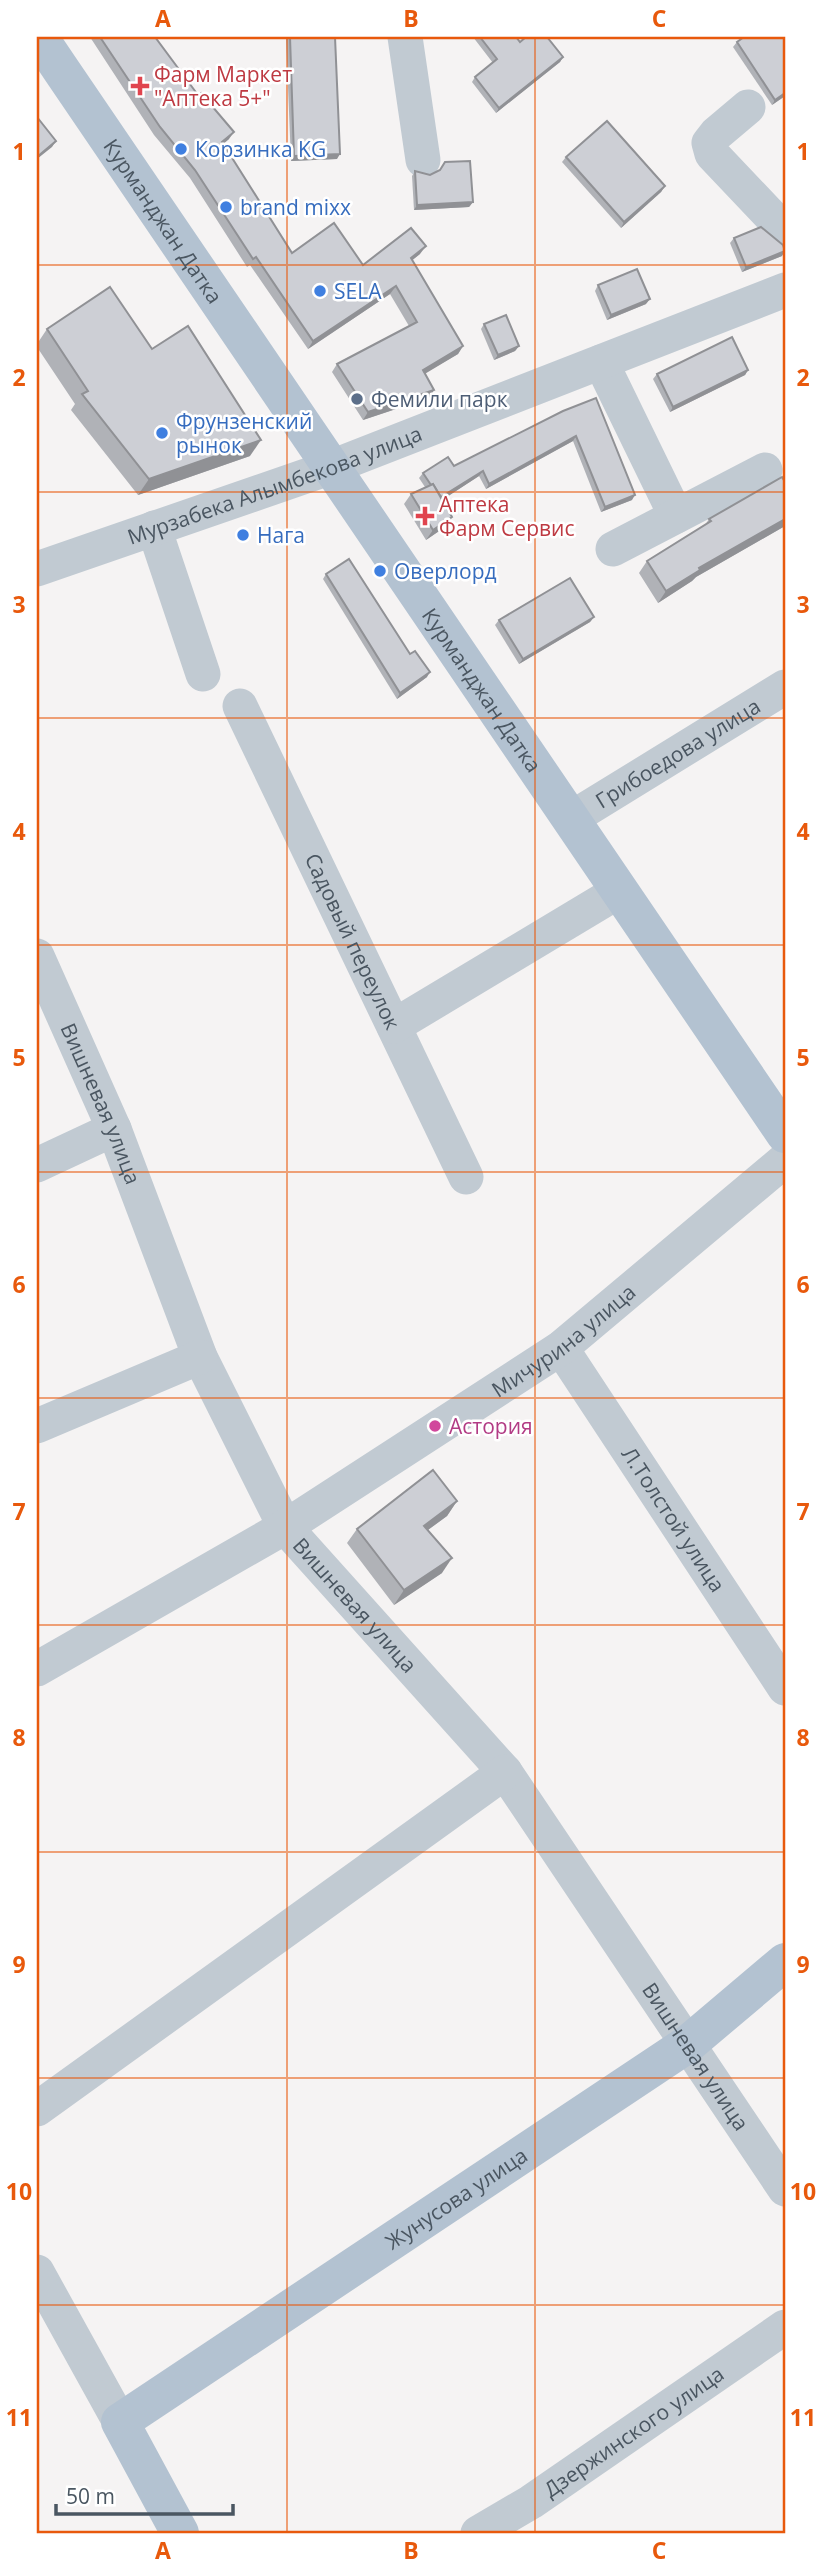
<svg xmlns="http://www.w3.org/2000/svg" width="822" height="2570" viewBox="0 0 822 2570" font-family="'Open Sans',sans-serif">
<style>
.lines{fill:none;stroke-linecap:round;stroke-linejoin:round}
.minor{stroke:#c1cad2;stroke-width:35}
.major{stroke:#b3c2d1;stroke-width:38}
.wall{fill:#b0b2b7}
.shaded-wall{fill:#909195}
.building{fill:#cdcfd5;stroke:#909195;stroke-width:2}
.grid{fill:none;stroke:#e8590c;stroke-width:2;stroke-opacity:0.55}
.health-dot{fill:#e0444e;stroke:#fff;stroke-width:2.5}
.shop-dot{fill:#3f7fe0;stroke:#fff;stroke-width:2.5}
.service-dot{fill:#5c6f8a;stroke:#fff;stroke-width:2.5}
.hotel-dot{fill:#d1479c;stroke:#fff;stroke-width:2.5}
.labels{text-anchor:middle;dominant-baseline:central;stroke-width:5;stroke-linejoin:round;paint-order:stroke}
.health-label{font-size:21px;fill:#be3a42;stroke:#fff;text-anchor:start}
.shop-label{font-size:21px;fill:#366cbe;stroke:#fff;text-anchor:start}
.street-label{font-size:21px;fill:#4a5661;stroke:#fff}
.service-label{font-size:21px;fill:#4e5e75;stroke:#fff;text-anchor:start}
.hotel-label{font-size:21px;fill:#b23c85;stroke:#fff;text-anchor:start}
.neatline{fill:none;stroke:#e8590c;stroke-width:2.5}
.grid-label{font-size:23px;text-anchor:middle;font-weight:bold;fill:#e8590c}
</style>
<rect width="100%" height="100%" fill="#f5f3f3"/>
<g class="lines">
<g class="minor">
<polyline points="405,37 423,160"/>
<polyline points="748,107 716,134 709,143 712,154 785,231"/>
<polyline points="601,362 676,516"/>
<polyline points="154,528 203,674"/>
<polyline points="613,549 765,470"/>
<path id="s1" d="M 37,569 L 329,468 L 785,290"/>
<path id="s2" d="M 240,706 L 466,1177"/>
<path id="s3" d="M 572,818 L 785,687"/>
<path id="s4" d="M 37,956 L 114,1129 L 200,1357 L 285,1527 L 505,1772 L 785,2189"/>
<polyline points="394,1026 619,891"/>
<polyline points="37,1165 114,1129"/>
<path id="s5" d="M 561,1348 L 785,1688"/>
<polyline points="37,1426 200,1357"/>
<path id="s6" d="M 37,1669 L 285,1527 L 561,1348 L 785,1160"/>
<polyline points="37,2109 505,1772"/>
<polyline points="37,2272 120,2422"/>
<path id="s7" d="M 478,2533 L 531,2502 L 785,2327"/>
</g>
<g class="major">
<path id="s8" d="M 39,37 C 286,404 536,769 785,1134"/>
<path id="s9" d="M 180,2533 L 120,2422 L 688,2044 L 785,1962"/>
</g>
</g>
<g class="wall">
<polygon points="90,37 155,37 229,139 223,144 292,253 363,265 420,254 412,260 463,346 458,354 425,373 434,390 429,398 363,420 332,372 337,364 409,326 390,294 308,349 250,265 247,267 190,178 154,135"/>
<polygon points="286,37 350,37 335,37 337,159 291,161"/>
<polygon points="473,37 516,37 520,42 563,57 560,62 496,113 472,82 475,77 493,63"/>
<polygon points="785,37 785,96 772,105 733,47 737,42"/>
<polygon points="566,157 665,186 661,192 621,228 562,162"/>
<polygon points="415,171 430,175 473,202 469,207 414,210 412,176"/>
<polygon points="734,238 782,256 742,272 730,243"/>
<polygon points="598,285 646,304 607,320 595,291"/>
<polygon points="484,324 519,346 515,351 494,360 481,329"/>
<polygon points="47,329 152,349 250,456 138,495 71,410 75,404 37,347 37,344"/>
<polygon points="748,370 745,375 670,412 653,379 657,374"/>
<polygon points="563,411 632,500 601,512 573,441 486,489 479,476 442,500 452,517 445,527 426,540 404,504 411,494 425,487 419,478 423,473 454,466"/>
<polygon points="709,519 785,526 696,577 692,581 658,603 639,573 647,561 705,525"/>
<polygon points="326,574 410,654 427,677 397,699 323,579"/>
<polygon points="594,617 590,622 519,664 495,625 499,620"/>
<polygon points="457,1501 447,1516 428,1530 442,1573 394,1605 347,1543 357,1529"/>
</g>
<g class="shaded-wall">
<polygon points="563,57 560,62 496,113 499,108"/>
<polygon points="785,93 785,96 772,105 775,100"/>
<polygon points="234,132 229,139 217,149 222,142"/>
<polygon points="56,141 52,147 37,159 37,157"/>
<polygon points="340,154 337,159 291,161 294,156"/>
<polygon points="665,186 661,192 621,228 624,222"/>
<polygon points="473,202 469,207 414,210 417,205"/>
<polygon points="426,246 420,254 405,266 411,258"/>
<polygon points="785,251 782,256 742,272 746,267"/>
<polygon points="396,286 390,294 308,349 313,341"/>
<polygon points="650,299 646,304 607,320 611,315"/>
<polygon points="463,346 458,354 418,378 423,370"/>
<polygon points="519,346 515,351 494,360 498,355"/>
<polygon points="748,370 745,375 670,412 673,407"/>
<polygon points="434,390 429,398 363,420 368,412"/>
<polygon points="576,436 573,441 486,489 489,484"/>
<polygon points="261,440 250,456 138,495 149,479"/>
<polygon points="483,471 479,476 436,504 439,498"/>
<polygon points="635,495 632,500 601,512 605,507"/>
<polygon points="452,517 445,527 426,540 433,530"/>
<polygon points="785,519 785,526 696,577 692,581 658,603 666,591 699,568"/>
<polygon points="594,617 590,622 519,664 523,659"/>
<polygon points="430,672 427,677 397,699 400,693"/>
<polygon points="457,1501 447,1516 414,1540 424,1526"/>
<polygon points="452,1558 442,1573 394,1605 404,1590"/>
</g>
<g class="building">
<polygon points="100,37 155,37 198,95 201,93 234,132 222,142 292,253 334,223 363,265 411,228 426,246 411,258 463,346 423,370 434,390 368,412 337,364 417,322 396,286 313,341 256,257 253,259 195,170 160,127"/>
<polygon points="290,37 335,37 340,154 294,156"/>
<polygon points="480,37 516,37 520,42 526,37 547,37 563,57 499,108 475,77 497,59"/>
<polygon points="744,37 785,37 785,93 775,100 737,42"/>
<polygon points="37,117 56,141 37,157"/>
<polygon points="607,121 665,186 624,222 566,157"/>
<polygon points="470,161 473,202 417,205 415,171 430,175 440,170 445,162"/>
<polygon points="761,227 783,245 785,251 746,267 734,238"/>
<polygon points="637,269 650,299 611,315 598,285"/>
<polygon points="110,287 152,349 188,326 261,440 149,479 82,394 88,391 47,329"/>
<polygon points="506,315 519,346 498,355 484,324"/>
<polygon points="732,337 748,370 673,407 657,374"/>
<polygon points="596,398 635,495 605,507 576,436 489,484 483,471 441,497 433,484 431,485 423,473 448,457 454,466 563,411"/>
<polygon points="782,477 785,482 785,519 699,568 700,570 666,591 647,561 711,521 709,519"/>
<polygon points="433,484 452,517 433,530 411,494"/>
<polygon points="349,559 410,654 415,651 430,672 400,693 326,574"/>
<polygon points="570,578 594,617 523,659 499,620"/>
<polygon points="433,1470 457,1501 424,1526 452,1558 404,1590 357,1529"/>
</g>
<path class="grid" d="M 287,37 L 287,2533M 535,37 L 535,2533M 37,265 L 785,265M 37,492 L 785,492M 37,718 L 785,718M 37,945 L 785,945M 37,1172 L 785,1172M 37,1398 L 785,1398M 37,1625 L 785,1625M 37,1852 L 785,1852M 37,2078 L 785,2078M 37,2305 L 785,2305"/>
<g class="health-dot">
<path d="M136.5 75.5h7v7h7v7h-7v7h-7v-7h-7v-7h7z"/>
<path d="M421.5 505.5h7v7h7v7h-7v7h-7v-7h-7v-7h7z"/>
</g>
<g class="shop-dot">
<circle cx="181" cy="149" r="7"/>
<circle cx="226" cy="207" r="7"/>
<circle cx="320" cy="291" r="7"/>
<circle cx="162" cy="433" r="7"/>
<circle cx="243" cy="535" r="7"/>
<circle cx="380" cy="571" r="7"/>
</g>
<circle class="service-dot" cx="357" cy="399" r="7"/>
<circle class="hotel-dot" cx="435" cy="1426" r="7"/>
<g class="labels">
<g class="health-label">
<text x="154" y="74">Фарм Маркет<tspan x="154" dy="24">"Аптека 5+"</tspan></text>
<text x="439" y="504">Аптека<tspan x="439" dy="24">Фарм Сервис</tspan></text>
</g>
<g class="shop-label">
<text x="195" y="149">Корзинка KG</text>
<text x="240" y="207">brand mixx</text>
<text x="334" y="291">SELA</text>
<text x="176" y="421">Фрунзенский<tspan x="176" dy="24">рынок</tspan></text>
<text x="257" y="535">Нага</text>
<text x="394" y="571">Оверлорд</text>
</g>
<g class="street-label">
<text stroke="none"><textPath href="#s8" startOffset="222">Курманджан Датка</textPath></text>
<text stroke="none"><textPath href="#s1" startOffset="252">Мурзабека Алымбекова улица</textPath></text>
<text stroke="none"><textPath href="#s8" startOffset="789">Курманджан Датка</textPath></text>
<text stroke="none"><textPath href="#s3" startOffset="124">Грибоедова улица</textPath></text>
<text stroke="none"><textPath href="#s2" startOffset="261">Садовый переулок</textPath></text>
<text stroke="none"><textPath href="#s4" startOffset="161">Вишневая улица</textPath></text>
<text stroke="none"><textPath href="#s6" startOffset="621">Мичурина улица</textPath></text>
<text stroke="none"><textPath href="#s5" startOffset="205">Л.Толстой улица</textPath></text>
<text stroke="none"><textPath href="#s4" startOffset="728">Вишневая улица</textPath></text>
<text stroke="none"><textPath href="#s4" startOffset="1295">Вишневая улица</textPath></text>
<text stroke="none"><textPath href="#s9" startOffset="530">Жунусова улица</textPath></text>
<text stroke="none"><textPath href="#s7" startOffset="186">Дзержинского улица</textPath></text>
</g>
<g class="service-label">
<text x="371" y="399">Фемили парк</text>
</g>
<g class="hotel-label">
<text x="449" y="1426">Астория</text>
</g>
</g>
<rect width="822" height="2570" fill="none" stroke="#ffffff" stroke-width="77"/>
<path d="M56 2504v10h177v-10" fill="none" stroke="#4a5661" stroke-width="3.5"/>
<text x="66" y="2504" font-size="21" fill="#4a5661" stroke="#ffffff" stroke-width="5" paint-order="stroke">50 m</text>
<rect x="38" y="38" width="746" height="2494" class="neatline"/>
<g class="grid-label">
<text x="163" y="27">A</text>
<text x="411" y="27">B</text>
<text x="659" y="27">C</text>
<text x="19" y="160">1</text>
<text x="803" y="160">1</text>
<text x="19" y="386">2</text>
<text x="803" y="386">2</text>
<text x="19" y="613">3</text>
<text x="803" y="613">3</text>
<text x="19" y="840">4</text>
<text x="803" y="840">4</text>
<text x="19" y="1066">5</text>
<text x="803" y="1066">5</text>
<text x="19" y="1293">6</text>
<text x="803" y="1293">6</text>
<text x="19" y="1520">7</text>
<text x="803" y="1520">7</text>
<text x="19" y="1746">8</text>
<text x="803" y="1746">8</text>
<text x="19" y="1973">9</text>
<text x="803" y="1973">9</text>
<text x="19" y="2200">10</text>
<text x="803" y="2200">10</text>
<text x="19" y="2426">11</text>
<text x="803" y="2426">11</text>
<text x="163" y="2559">A</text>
<text x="411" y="2559">B</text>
<text x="659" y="2559">C</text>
</g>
</svg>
